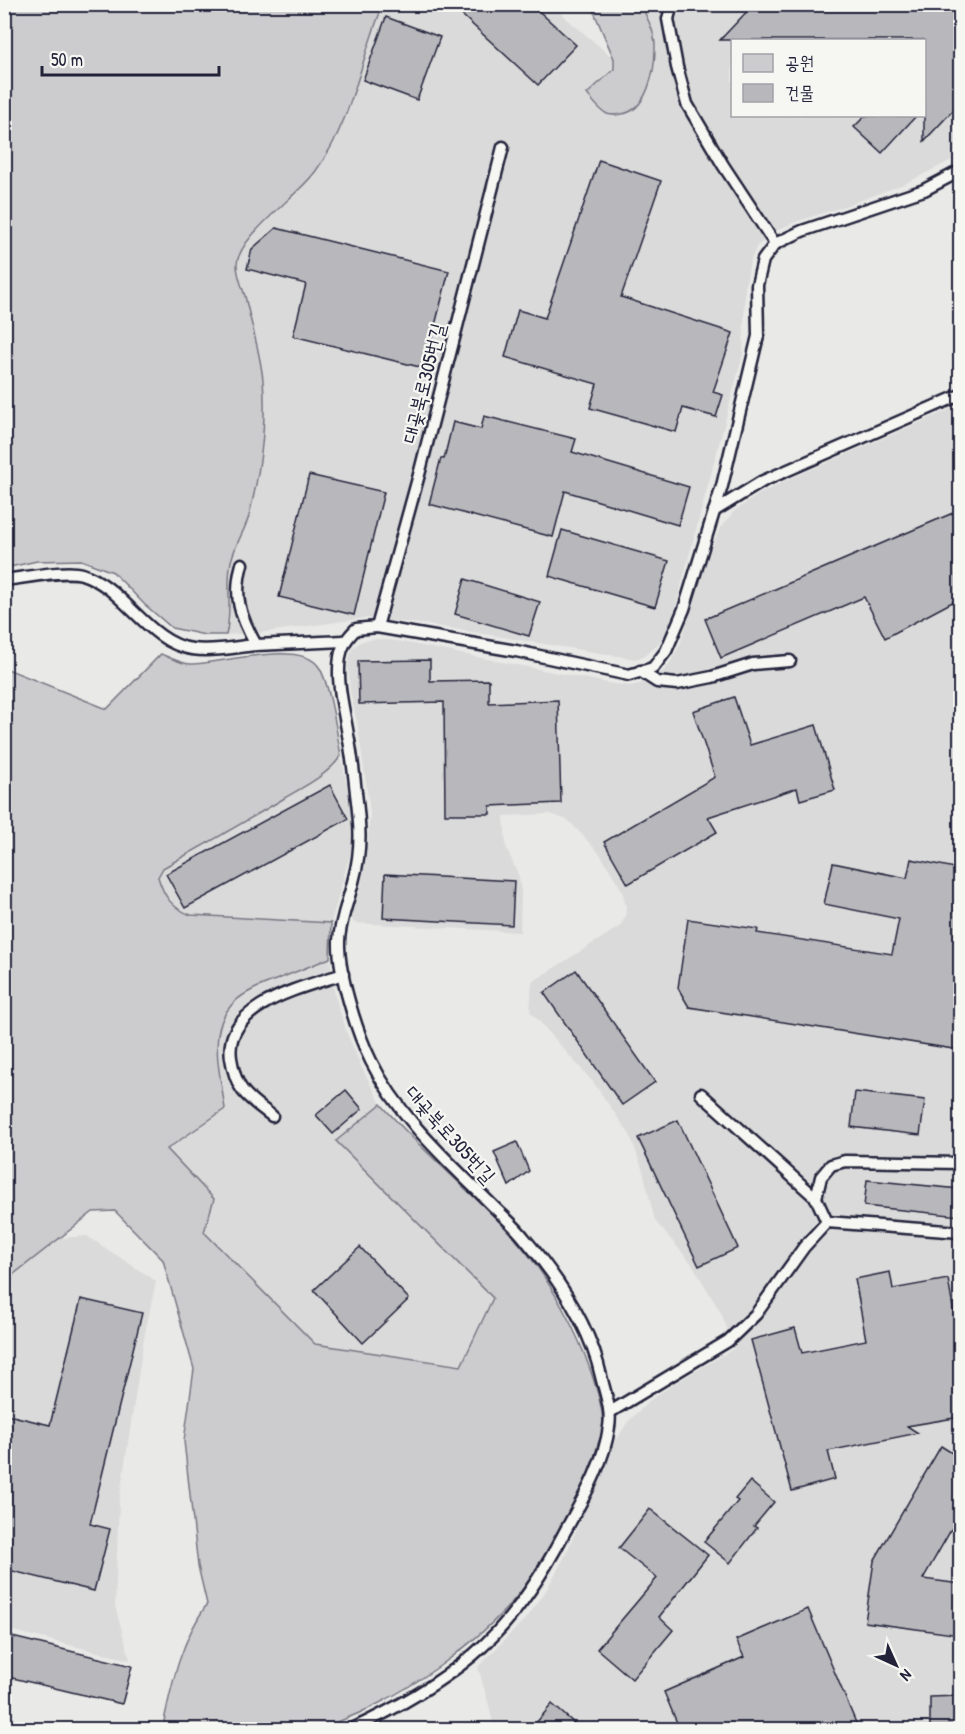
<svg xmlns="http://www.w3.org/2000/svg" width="965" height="1734" viewBox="0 0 965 1734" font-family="'Patrick Hand','Poor Story',sans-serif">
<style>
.built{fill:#dadada;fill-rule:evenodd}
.green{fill:#ccccce;stroke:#777784;stroke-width:1.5}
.building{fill:#b8b8bc;stroke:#22223b;stroke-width:1.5}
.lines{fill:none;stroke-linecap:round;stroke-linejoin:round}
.lane-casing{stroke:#22223b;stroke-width:15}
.lane{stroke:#f6f6f2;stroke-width:10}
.labels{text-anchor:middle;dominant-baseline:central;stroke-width:4.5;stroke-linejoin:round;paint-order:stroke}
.street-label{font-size:20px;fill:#22223b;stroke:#f6f6f2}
</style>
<rect width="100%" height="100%" fill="#e9e9e7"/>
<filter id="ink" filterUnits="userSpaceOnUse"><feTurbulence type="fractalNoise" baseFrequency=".0167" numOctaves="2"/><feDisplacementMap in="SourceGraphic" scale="12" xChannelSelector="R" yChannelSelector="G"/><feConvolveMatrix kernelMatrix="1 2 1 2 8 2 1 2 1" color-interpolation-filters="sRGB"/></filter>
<g filter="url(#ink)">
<g class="built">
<path d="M 383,5 L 551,5 L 614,59 L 614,69 L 587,94 L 645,95 L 652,72 L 656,47 L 652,30 L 641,5 L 960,5 L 960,156 L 906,183 L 854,203 L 793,223 L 776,231 L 757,246 L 750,262 L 745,288 L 743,354 L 675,609 L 665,634 L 658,645 L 644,656 L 635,659 L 430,625 L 365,618 L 266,632 L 226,635 L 230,621 L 230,565 L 248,517 L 264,409 L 260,357 L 237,265 L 242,250 L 252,234 L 292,198 L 314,174 L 330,151 L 346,115 L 375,23 ZM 732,40 L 924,40 L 924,116 L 732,116 Z"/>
<polygon points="960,405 960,1729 494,1729 490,1709 478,1667 529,1615 547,1589 564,1558 615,1442 627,1423 649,1401 675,1383 735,1348 721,1313 692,1264 655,1221 643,1171 630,1135 593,1082 530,1011 532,982 619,927 625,918 626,906 622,890 600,854 568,820 550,814 504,816 506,847 519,877 521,892 520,932 354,923 350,916 360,890 366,860 370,812 358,727 350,691 348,664 352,648 362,641 376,639 397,641 608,683 630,686 643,683 659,675 669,665 680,644 711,549 720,528 734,511 761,493 787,480"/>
<polygon points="341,756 354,821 353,843 331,923 191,915 180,911 169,902 162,890 158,877 162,868 334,766"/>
<polygon points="330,958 335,996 347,1033 362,1068 381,1104 337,1141 493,1298 461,1366 315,1344 204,1232 167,1149 225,1109 218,1065 218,1037 222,1018 231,1004 245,992"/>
<polygon points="87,1236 156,1281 144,1338 119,1502 115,1606 130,1660 5,1629 4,1281 59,1238"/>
</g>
<g class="green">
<path d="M 5,4 L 383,5 C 360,60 352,123 315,172 C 297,197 238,236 237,265 C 237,274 242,287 245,296 C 251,324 260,351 263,380 C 267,425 260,472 249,516 C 244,533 232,549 230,567 C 227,590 232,612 226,635 L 205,635 L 172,628 L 144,604 L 113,572 L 81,560 L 37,561 L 5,568 Z"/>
<path d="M 591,5 L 641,5 C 647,18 656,33 655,49 C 655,70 647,112 621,114 C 617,115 611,115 607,114 C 599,110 593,101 587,94 L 614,69 L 614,59 Z"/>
<path d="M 161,654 C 170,658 182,664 191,664 C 221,664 301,639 319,667 C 330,684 337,734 341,756 C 327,776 303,787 283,799 C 243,823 203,846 163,868 L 158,877 C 164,897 172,908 191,915 L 331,923 L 330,958 C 313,965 295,972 278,979 C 248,991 224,999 218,1035 C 215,1059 222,1085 225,1109 L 167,1149 L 214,1199 L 204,1232 L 315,1344 L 461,1366 L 493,1298 L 336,1141 L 381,1104 C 426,1157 483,1199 527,1253 C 552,1284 577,1332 590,1369 C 596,1387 603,1407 603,1426 C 603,1432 600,1438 598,1444 C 586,1489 560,1530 536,1570 C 497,1635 389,1710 315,1729 L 167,1729 L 164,1721 C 173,1678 182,1640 207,1604 L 198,1566 L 184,1441 L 194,1369 L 163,1260 L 115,1211 L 93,1212 L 5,1281 L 5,668 L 107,709 Z"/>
</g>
<g class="building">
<polygon points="450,4 531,4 576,45 538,85"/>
<polygon points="754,4 960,4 960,103 924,141 924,40 720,40"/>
<polygon points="386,17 440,37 417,100 363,80"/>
<polygon points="865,116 916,116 882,153 854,127"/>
<polygon points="599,160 661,181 621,297 733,333 713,392 723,395 716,417 683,408 676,432 590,408 597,384 505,357 518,310 545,318"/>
<polygon points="276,228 449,271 424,368 293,336 306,284 247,269 252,249"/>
<polygon points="484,416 576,439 572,452 689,487 678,525 565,491 553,537 429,504 441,458 444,459 453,422 481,429"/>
<polygon points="309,475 384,492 354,615 279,597"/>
<polygon points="960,510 960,598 885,638 864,597 721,658 705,619"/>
<polygon points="562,530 669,561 655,607 549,576"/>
<polygon points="465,579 540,602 529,636 455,614"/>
<polygon points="430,660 430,681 489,680 489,703 558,700 561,803 490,806 490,814 445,814 444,702 359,704 358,661"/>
<polygon points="734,697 750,745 816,725 835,790 800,800 797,788 708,817 717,832 628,884 604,842 715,777 693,711"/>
<polygon points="330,785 348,819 185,908 166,874"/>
<polygon points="911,859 960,869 960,1050 689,1007 678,988 688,919 758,929 757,933 892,954 899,919 824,904 833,863 907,878"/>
<polygon points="385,874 514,881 512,925 383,918"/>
<polygon points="576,970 655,1082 622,1105 544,993"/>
<polygon points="346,1090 362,1109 333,1134 316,1115"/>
<polygon points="855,1092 925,1100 920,1135 851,1127"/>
<polygon points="678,1120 738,1248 699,1266 638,1138"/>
<polygon points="517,1142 529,1171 509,1186 494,1152"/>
<polygon points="867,1180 960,1189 960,1216 864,1206"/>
<polygon points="360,1247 409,1299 363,1343 314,1290"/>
<polygon points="890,1272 893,1289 948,1279 960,1349 960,1417 907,1426 918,1433 828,1451 835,1479 792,1491 751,1340 795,1328 802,1353 866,1340 855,1279"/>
<polygon points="81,1299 142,1313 90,1524 110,1529 94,1591 4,1569 4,1414 50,1425"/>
<polygon points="941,1446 960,1458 960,1514 923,1579 960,1584 960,1635 865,1622 874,1561"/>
<polygon points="750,1481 774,1502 754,1526 757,1528 730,1563 704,1542 738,1501 735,1499"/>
<polygon points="650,1509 708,1555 659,1617 673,1630 632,1679 597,1649 657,1578 619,1548"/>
<polygon points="808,1609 859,1730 680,1730 664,1692 744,1657 736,1640"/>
<polygon points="4,1635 132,1666 122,1704 4,1676"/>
<polygon points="960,1696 960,1730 930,1730 930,1697"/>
<polygon points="552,1704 582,1730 530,1730"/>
</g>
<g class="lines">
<defs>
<g id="lane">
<polyline points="672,4 668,19 677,67 687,104 723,165 775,244"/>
<polyline points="714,511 763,481 960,395"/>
<path d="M 242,564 C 233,597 240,616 256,645 L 344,641"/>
<path d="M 4,580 C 24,578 65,569 82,574 C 124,587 148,643 192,649 C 213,652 235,647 256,645"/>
<polyline points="377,627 420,471 503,147"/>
<polyline points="640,671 657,682 677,684 712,677 753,664 790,661"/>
<polyline points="701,1094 816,1198"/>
<path d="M 272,1116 C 247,1097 236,1091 231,1058 C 223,1004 305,987 343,974"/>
<polyline points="827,1222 816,1198 821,1177 831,1165 845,1161 960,1163"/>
<polyline points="610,1412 728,1341 756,1314 804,1247 827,1222 960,1232"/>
<path d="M 350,1730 C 393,1710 436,1686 473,1655 C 511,1623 540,1579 563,1535 C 581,1502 604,1465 609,1427 C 612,1410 605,1393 601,1376 C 590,1326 558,1278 525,1239 C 516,1227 504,1217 493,1206 C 449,1162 399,1118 371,1061 C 357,1033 338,973 339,941 C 340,919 349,900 354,878 C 362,848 360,824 356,793 C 354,774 352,754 348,735 C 344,710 336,682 340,657 C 342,645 347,638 356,629 L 377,627 L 516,651 L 629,675 L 653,668 L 666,651 L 684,609 L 722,486 L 758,336 L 757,285 L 763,260 L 775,244 L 802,231 L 924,190 L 960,171"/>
</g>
</defs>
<use href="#lane" class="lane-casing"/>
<use href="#lane" class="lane"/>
</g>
</g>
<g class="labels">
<g class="street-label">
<text transform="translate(423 383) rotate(-76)">대곶북로305번길</text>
<text transform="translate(451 1134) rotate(48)">대곶북로305번길</text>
</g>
</g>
<rect width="965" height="1734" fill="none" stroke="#f6f6f2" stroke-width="24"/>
<rect x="12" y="12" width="941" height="1710" fill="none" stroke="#22223b" stroke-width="2" filter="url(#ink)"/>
<rect x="731" y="39" width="195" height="78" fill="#f6f6f2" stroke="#a1a1a9" stroke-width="1.5"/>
<rect x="743" y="54" width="30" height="18" fill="#ccccce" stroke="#a1a1a9" stroke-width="1.5"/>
<text x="785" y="69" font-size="18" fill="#22223b">공원</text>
<rect x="743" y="84" width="30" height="18" fill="#b8b8bc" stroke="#a1a1a9" stroke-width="1.5"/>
<text x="785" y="99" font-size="18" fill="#22223b">건물</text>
<g transform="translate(896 1665) rotate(135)" stroke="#f6f6f2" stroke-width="4.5" paint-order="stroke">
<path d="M0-4.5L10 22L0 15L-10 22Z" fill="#22223b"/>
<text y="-9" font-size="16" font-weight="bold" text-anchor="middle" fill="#22223b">N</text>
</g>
<path d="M42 66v9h177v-9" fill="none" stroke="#22223b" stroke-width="3"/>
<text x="51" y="66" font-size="18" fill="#22223b" stroke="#f6f6f2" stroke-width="4.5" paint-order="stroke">50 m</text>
</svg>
